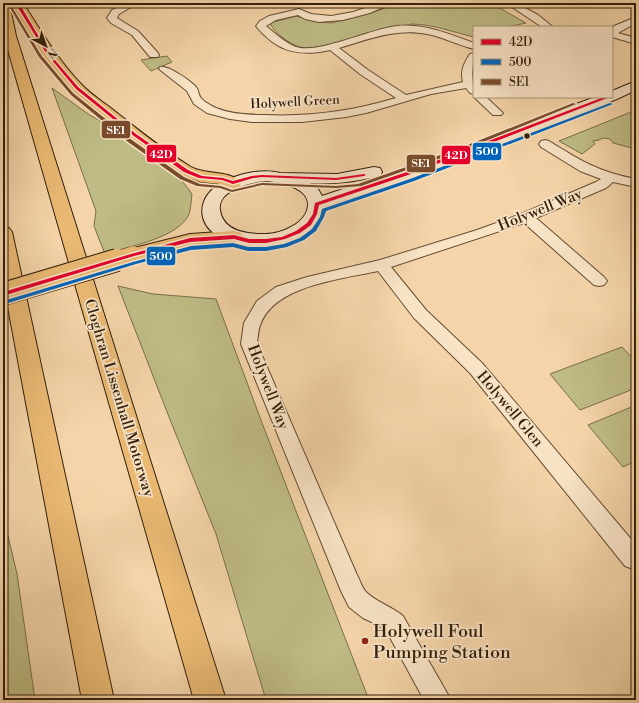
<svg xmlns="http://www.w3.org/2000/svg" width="639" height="703" viewBox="0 0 639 703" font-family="'Libre Bodoni',serif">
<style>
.green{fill:#bfbc85;stroke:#796e48}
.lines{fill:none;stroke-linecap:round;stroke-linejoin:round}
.street-casing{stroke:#634c32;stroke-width:2}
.secondary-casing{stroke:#331f0a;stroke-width:2}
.highway-casing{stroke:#331f0a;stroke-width:2}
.street{fill:#f8e3c6;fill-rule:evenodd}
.secondary{fill:#f8e3c6;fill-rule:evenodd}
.highway{fill:#eaba74;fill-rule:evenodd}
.highway-bridge-far1-casing{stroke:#331f0a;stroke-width:18;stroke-linecap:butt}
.highway-bridge-casing{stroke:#331f0a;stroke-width:24;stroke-linecap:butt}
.highway-bridge-far1{stroke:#eaba74;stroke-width:17}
.highway-bridge{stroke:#eaba74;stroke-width:22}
.bus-1-casing{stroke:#f8e3c6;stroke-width:3}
.bus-2-casing{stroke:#f8e3c6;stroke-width:3}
.bus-3-casing{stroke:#f8e3c6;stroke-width:3}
.bus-1{fill:#e4002b;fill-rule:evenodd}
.bus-2{fill:#0065bd;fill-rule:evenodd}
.bus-3{fill:#7a4b2a;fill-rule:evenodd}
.bus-dot{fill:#331f0a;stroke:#f8e3c6;stroke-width:1.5}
.poi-dot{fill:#8f2418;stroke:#f8e3c6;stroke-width:1.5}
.labels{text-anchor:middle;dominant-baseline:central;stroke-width:3.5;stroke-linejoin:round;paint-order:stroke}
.far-street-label{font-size:13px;fill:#331f0a;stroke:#f8e3c6}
.street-label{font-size:15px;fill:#331f0a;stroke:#f8e3c6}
.near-poi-label{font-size:18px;fill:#331f0a;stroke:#f8e3c6;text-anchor:start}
.line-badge{stroke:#f8e3c6;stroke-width:1.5}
.badge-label{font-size:11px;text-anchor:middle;font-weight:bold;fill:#fff}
</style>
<rect width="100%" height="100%" fill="#f4d4a8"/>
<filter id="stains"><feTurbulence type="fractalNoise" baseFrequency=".005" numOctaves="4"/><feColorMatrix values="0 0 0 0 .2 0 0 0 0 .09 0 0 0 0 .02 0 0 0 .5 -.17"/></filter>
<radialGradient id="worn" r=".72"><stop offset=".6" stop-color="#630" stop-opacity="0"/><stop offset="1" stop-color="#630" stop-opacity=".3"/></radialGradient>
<g class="green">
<path d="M 395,3 L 502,3 L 496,6 L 526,23 L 507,27 L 474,27 L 474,37 C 452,32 433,24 410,24 L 408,27 C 397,29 385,29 374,32 C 353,37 325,49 304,48 C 293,47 274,33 270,23 L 296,16 L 318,22 L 332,23 L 383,9 Z"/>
<polygon points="167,56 172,62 151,71 141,60"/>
<path d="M 52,88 L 88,114 L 113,128 L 183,182 L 192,194 C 191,200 191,213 187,218 C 171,240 129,246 105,254 L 94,226 L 96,211 Z"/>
<polygon points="636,110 636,149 613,143 610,139 603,138 599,140 593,141 595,144 582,154 559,141"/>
<polygon points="118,286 153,294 216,299 262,423 369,700 266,700 216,534 169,417"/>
<polygon points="622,347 636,362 636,388 580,410 550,374"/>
<polygon points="636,405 636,461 623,467 588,425"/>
<polygon points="3,515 17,574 35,700 3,700"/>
</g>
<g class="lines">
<defs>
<g id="street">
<polygon points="127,3 138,3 119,14 117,18 138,31 158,53 159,55 158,57 150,57 132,35 111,23 107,18 112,10"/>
<path d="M 380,3 L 392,3 L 370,13 L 343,20 L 319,22 L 305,19 L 298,15 L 276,20 L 266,26 C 275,33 285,43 296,47 C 319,54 370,29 397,26 C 423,23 450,34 474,43 L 474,49 C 458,45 443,37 427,34 C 396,28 369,39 339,48 L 368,70 L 406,95 L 463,82 C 460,71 464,63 470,54 L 474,53 L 472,74 L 474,94 L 470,93 L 466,88 L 431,94 L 366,113 L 346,117 L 302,122 L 252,122 L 230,119 L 207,113 L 194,104 L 187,91 L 159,69 L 160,67 C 168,65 191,81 196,87 C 199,90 198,95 201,98 C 204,102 212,106 216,108 C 231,114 248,115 264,115 C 309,117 353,111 396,98 L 360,74 L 330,50 C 299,57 277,52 256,26 L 260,21 L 269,16 L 299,9 L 311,14 L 331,16 L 353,12 Z"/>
<polygon points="506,3 516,3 538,15 553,27 542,27"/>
<polygon points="636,17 636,23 618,33 636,38 636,44 612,37 612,28 614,26"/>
<polygon points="474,97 486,97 503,113 501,115 493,115"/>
<path d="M 545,140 L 549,141 C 581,161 599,172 636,179 L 636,187 L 613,182 L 606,188 L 536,218 L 604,277 L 607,281 L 604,285 L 599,286 L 594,285 L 524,223 L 391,267 L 426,310 L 482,363 L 636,545 L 636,568 L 633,569 L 625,566 L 470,373 L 414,318 L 378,271 C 343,279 276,285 261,323 C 258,329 258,337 257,344 L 357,575 C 360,580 362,588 366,592 C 376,602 391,606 403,616 L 451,700 L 424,700 L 387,632 L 376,624 L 363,618 L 349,607 L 341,591 L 241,344 L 244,323 L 257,301 L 276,287 L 307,277 L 380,260 L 477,230 L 521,214 L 596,182 L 601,179 L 580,171 L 541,147 L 539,144 L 541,141 Z"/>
</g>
<path id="secondary" d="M 636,81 L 636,90 L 617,99 L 415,177 L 324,207 C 313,247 254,255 221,238 C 195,224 197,197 221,183 C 237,174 262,168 280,173 L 337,174 L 374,167 L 380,168 L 382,172 L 380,176 C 356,181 335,185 310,183 L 318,189 L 322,196 L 403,169 L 595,97 L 612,97 L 612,91 ZM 264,181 C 277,181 309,187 308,205 C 307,224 279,235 263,234 C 245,234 223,231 220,210 C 219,204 222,198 227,194 C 237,186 251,183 264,181 Z"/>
<g id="highway">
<polygon points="3,3 9,3 16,36 226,700 194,700 4,36"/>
<path d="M 11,3 L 23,3 C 41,31 58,60 81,84 C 90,94 102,101 112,109 C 137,129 163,150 191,167 C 205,175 232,170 241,183 L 239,187 L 233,188 L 220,184 L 201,182 L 180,175 L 130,138 L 72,91 L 42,55 Z"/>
<polygon points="3,226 9,228 12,232 114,700 82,700 3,281"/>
<polygon points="234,231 241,233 243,237 241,241 190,246 133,261 126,260 123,255 126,250 190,234"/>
</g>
</defs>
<use href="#street" class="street-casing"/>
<use href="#secondary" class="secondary-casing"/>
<use href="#highway" class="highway-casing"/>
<use href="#street" class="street"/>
<use href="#secondary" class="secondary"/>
<use href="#highway" class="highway"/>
<defs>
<polyline id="highway-bridge-far1" points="113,261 133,255"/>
<polyline id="highway-bridge" points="3,294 117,260"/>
</defs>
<use href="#highway-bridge-far1" class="highway-bridge-far1-casing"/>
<use href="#highway-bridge" class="highway-bridge-casing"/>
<use href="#highway-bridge-far1" class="highway-bridge-far1"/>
<use href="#highway-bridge" class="highway-bridge"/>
<defs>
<g id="bus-1">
<polygon points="15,3 19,3 48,52 78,87 136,134 188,170 202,176 223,178 233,181 252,176 262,175 336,178 364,174 366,175 364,176 336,180 262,177 253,178 233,184 222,180 199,178 184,172 134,136 76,89 46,53"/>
<polygon points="604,97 610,97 411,174 319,205 317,214 311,225 300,233 285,239 266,243 249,243 234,239 190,242 134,256 3,296 3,292 131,254 190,238 234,235 249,239 266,239 282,237 296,231 307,223 313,214 315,203 407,172"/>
</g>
<polygon id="bus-2" points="610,103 613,104 414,181 326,211 324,217 316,231 304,240 287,247 266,251 248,251 233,247 191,250 136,264 5,304 3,303 3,301 133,262 191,246 233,243 248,247 266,247 284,244 300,238 312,229 320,217 322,209 410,179"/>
<polygon id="bus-3" points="9,6 12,7 41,55 73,93 132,140 184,177 200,184 221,186 232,190 262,183 336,186 358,184 460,148 573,103 576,104 464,150 361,186 336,188 262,185 232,192 220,188 197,186 180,179 128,142 71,95 39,57"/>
</defs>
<use href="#bus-1" class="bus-1-casing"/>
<use href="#bus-2" class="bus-2-casing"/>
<use href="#bus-3" class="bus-3-casing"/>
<use href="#bus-1" class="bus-1"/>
<use href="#bus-2" class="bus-2"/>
<use href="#bus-3" class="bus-3"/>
</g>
<circle class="bus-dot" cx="527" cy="136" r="3.5"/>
<circle class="poi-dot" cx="365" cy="641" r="4"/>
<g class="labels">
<g class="far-street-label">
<text transform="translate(295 102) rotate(-3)">Holywell Green</text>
</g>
<g class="street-label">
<text transform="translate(540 210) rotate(-22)">Holywell Way</text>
<text transform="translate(268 387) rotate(69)">Holywell Way</text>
<text transform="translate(119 398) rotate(73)">Cloghran Lissenhall Motorway</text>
<text transform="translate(510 409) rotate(50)">Holywell Glen</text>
</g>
<g class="near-poi-label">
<text x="373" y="631">Holywell Foul<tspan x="373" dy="21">Pumping Station</tspan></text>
</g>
</g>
<g class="line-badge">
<rect x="101" y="120" width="30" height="19" rx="4" fill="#7a4b2a"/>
<rect x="472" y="142" width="30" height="19" rx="4" fill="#0065bd"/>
<rect x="146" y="144" width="31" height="19" rx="4" fill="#e4002b"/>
<rect x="441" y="145" width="30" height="20" rx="4" fill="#e4002b"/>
<rect x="406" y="154" width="30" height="19" rx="4" fill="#7a4b2a"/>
<rect x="146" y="246" width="30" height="20" rx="4" fill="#0065bd"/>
</g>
<g class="badge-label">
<text x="116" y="134">SE1</text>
<text x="487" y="155">500</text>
<text x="161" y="158">42D</text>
<text x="456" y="159">42D</text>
<text x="421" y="167">SE1</text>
<text x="161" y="260">500</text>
</g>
<rect width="639" height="703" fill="none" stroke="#f4d4a8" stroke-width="16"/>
<rect x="4" y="4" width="631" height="695" fill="none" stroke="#331f0a" stroke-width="2"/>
<rect x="8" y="8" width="623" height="687" fill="none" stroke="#331f0a"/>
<rect x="473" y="26" width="140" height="72" fill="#f8e3c6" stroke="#a9957b"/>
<rect x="481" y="39" width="20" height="6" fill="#e4002b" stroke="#a9957b"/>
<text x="509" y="46" font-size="12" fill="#331f0a">42D</text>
<rect x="481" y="59" width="20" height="6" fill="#0065bd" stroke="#a9957b"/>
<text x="509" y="66" font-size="12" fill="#331f0a">500</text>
<rect x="481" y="79" width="20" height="6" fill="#7a4b2a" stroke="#a9957b"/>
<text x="509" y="86" font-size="12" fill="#331f0a">SE1</text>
<g transform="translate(46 46) rotate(139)" stroke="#f8e3c6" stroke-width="3" paint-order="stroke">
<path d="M0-3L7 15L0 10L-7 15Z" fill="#331f0a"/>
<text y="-6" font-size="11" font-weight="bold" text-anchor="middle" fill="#331f0a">N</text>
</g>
<rect width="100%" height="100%" filter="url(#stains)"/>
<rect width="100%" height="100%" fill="url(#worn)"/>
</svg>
